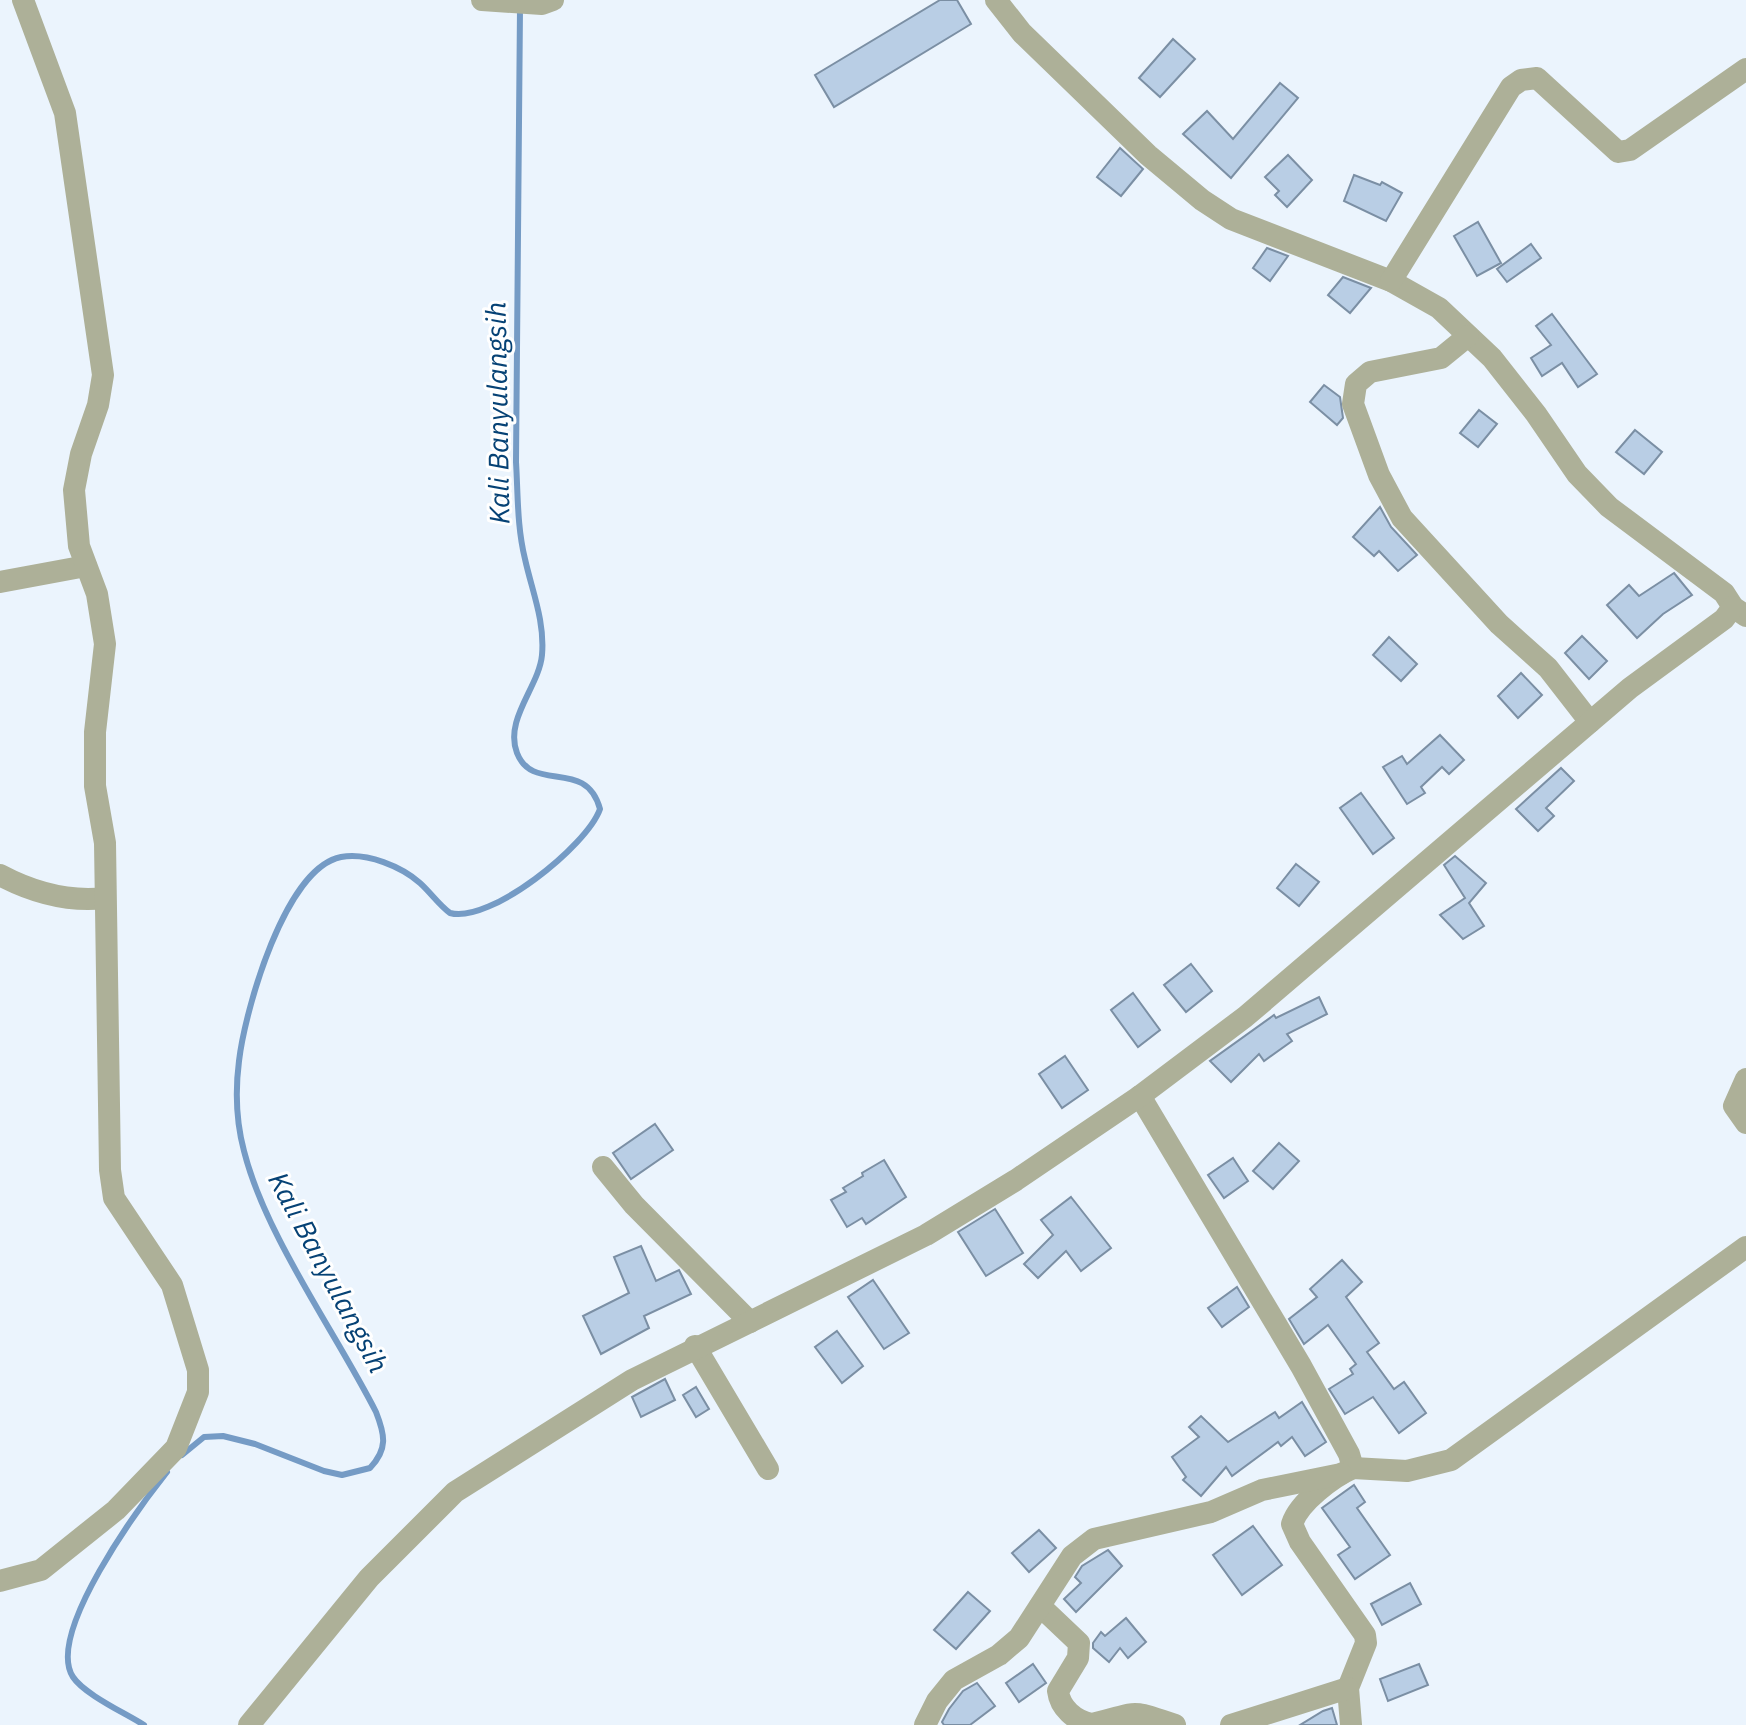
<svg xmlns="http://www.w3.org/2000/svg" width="1746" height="1725" viewBox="0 0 1746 1725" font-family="'IBM Plex Sans',sans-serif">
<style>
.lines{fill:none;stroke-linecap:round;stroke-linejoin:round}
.stream{stroke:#759bc5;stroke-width:6}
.building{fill:#b9cee5;stroke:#7b8fa4;stroke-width:2}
.minor{stroke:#adb098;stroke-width:22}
.labels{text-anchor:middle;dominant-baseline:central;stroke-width:6;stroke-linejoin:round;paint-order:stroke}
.water-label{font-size:28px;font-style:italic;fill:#064275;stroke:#fff}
</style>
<rect width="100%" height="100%" fill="#ebf4fd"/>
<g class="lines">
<g class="stream">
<path d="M 182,1455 L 204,1437 L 223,1436 L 255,1444 L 324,1471 L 342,1475 L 370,1468 C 388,1449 385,1435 376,1412 C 336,1333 265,1235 244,1151 C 236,1121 235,1092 239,1061 C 245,1010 285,868 341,857 C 367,852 402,867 420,883 C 431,893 439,905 450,913 C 490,924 587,846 600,809 C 586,757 533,794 517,753 C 504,719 539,687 542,655 C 545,621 532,591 525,559 C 517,527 518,494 516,462 L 520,8"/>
<path d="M 144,1725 C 125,1713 84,1694 73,1677 C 45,1634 140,1506 167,1472"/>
</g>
</g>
<g class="building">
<polygon points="940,0 957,0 971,24 834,107 815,75"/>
<polygon points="1173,39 1195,59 1160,97 1139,78"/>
<polygon points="1280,83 1298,98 1231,178 1183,134 1207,111 1233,139"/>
<polygon points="1120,148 1143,169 1121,196 1097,177"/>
<polygon points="1288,155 1312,180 1287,207 1275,195 1279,191 1265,177"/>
<polygon points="1354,175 1380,185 1382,182 1402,193 1386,221 1344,201"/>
<polygon points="1478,222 1501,263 1477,276 1454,236"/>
<polygon points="1531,244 1541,258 1507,282 1497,269"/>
<polygon points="1267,248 1288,256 1270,281 1253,268"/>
<polygon points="1343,277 1371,288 1350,313 1328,295"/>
<polygon points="1552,314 1597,374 1578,387 1562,363 1542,376 1531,358 1551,345 1536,326"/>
<polygon points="1324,385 1340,397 1343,418 1337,425 1310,402"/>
<polygon points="1479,410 1497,424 1478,447 1460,433"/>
<polygon points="1635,430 1662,452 1644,474 1616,452"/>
<polygon points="1380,507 1391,527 1417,555 1398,571 1379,551 1374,556 1353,537"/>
<polygon points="1674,573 1692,595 1663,614 1637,638 1607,605 1629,585 1639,596"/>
<polygon points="1582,636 1607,661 1589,679 1565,653"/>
<polygon points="1389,637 1417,664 1401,681 1373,655"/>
<polygon points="1521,673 1542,695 1518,718 1498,696"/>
<polygon points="1440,735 1464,760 1449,774 1442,767 1421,787 1425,793 1407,804 1383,767 1402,756 1407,764"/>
<polygon points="1561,768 1574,781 1546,808 1554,816 1538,831 1516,809"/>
<polygon points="1361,793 1394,838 1373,854 1340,808"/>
<polygon points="1455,856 1486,883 1469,903 1484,926 1463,939 1440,915 1465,898 1444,865"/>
<polygon points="1296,864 1319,882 1299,906 1277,888"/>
<polygon points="1191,964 1212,991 1186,1012 1164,985"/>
<polygon points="1133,993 1160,1030 1138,1047 1111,1010"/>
<polygon points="1319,997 1327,1014 1287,1034 1292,1041 1264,1061 1259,1054 1231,1082 1210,1061 1274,1015 1276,1018"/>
<polygon points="1065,1056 1088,1090 1062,1108 1039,1074"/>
<polygon points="655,1124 673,1150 631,1179 613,1153"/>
<polygon points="1279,1143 1299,1161 1273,1189 1253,1171"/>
<polygon points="1233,1158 1248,1181 1224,1198 1208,1175"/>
<polygon points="884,1160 906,1197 866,1224 862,1218 847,1227 831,1200 846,1192 843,1188 863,1176 862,1173"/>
<polygon points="1071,1197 1111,1248 1081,1271 1066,1251 1038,1278 1024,1264 1053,1235 1041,1220"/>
<polygon points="995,1209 1023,1253 986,1276 958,1232"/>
<polygon points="641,1246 656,1281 679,1270 691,1294 644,1316 649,1328 601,1354 583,1316 629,1293 614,1257"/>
<polygon points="1342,1260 1362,1282 1346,1297 1379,1343 1367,1352 1394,1389 1404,1382 1426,1413 1399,1433 1373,1397 1345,1414 1329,1389 1353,1374 1350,1369 1356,1364 1328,1325 1304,1344 1289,1319 1317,1297 1310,1289"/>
<polygon points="873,1280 909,1333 884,1349 848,1297"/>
<polygon points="1237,1287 1249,1307 1222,1327 1208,1308"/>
<polygon points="837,1331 863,1366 842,1383 815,1347"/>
<polygon points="665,1379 675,1400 641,1417 632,1397"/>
<polygon points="696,1387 709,1409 696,1417 683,1395"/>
<polygon points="1302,1402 1326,1442 1305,1456 1292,1437 1281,1446 1278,1442 1232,1476 1226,1467 1201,1496 1183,1480 1186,1477 1172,1457 1199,1437 1189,1427 1201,1416 1228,1442 1275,1412 1279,1418"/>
<polygon points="1354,1485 1365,1502 1357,1508 1390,1555 1355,1579 1338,1555 1350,1547 1322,1508"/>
<polygon points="1253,1526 1282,1565 1242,1595 1213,1555"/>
<polygon points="1039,1530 1056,1548 1029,1572 1012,1553"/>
<polygon points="1108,1550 1122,1566 1076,1612 1064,1599 1081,1583 1075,1577 1082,1566"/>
<polygon points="1410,1583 1421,1604 1382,1625 1371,1604"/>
<polygon points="968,1592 990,1611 956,1649 934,1630"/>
<polygon points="1126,1618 1146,1642 1128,1658 1120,1648 1109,1662 1093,1648 1093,1643 1101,1632 1105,1636"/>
<polygon points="1033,1664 1046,1683 1019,1702 1006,1683"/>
<polygon points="1419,1664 1428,1685 1388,1701 1380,1679"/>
<polygon points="977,1683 995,1706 970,1725 944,1725 942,1722 949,1709 963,1691"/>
<polygon points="1332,1708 1337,1725 1300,1725 1323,1711"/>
</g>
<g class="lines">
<g class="minor">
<polyline points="482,0 542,4 553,0"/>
<polyline points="996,0 1022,33 1148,155 1202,200 1231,219 1391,281 1439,308 1492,358 1536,414 1577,474 1609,507 1724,593 1733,607 1746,616"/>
<polyline points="1391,281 1511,87 1521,80 1537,78 1618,152 1630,150 1746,69"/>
<polyline points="1468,336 1441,358 1370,372 1356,384 1353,404 1379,475 1402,518 1499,624 1548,668 1590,722"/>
<polyline points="0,582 86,566"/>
<path d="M 0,875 C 32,892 69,902 105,898"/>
<polyline points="1746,1079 1734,1106 1746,1123"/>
<path d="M 1140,1096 L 1301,1366 L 1349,1454 L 1353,1468 C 1333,1477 1299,1502 1292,1524 L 1300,1542 L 1365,1635 L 1366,1643 L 1348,1688 L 1351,1725"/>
<polyline points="603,1167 634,1205 750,1322"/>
<polyline points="695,1346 768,1469"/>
<polyline points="1353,1468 1407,1471 1451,1460 1746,1247"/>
<polyline points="0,1581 41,1570 116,1510 176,1448 198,1392 198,1370 172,1285 114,1198 110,1170 105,843 95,786 95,732 105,644 97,594 79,546 74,490 81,454 98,405 103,375 65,113 23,0"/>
<path d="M 1040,1606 L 1079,1643 L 1078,1658 L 1058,1691 C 1060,1708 1075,1721 1092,1724 C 1140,1713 1126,1708 1175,1725"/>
<polyline points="249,1725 369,1578 455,1492 632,1380 926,1235 1016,1180 1140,1096 1245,1017 1630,688 1724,619 1733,607"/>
<polyline points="925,1725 937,1701 954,1680 999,1655 1019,1638 1072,1556 1094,1539 1211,1512 1262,1490 1341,1474"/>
<polyline points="1231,1725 1348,1688"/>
</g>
</g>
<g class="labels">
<g class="water-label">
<text transform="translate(497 413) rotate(-91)">Kali Banyulangsih</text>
<text transform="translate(329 1272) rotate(62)">Kali Banyulangsih</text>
</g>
</g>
</svg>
